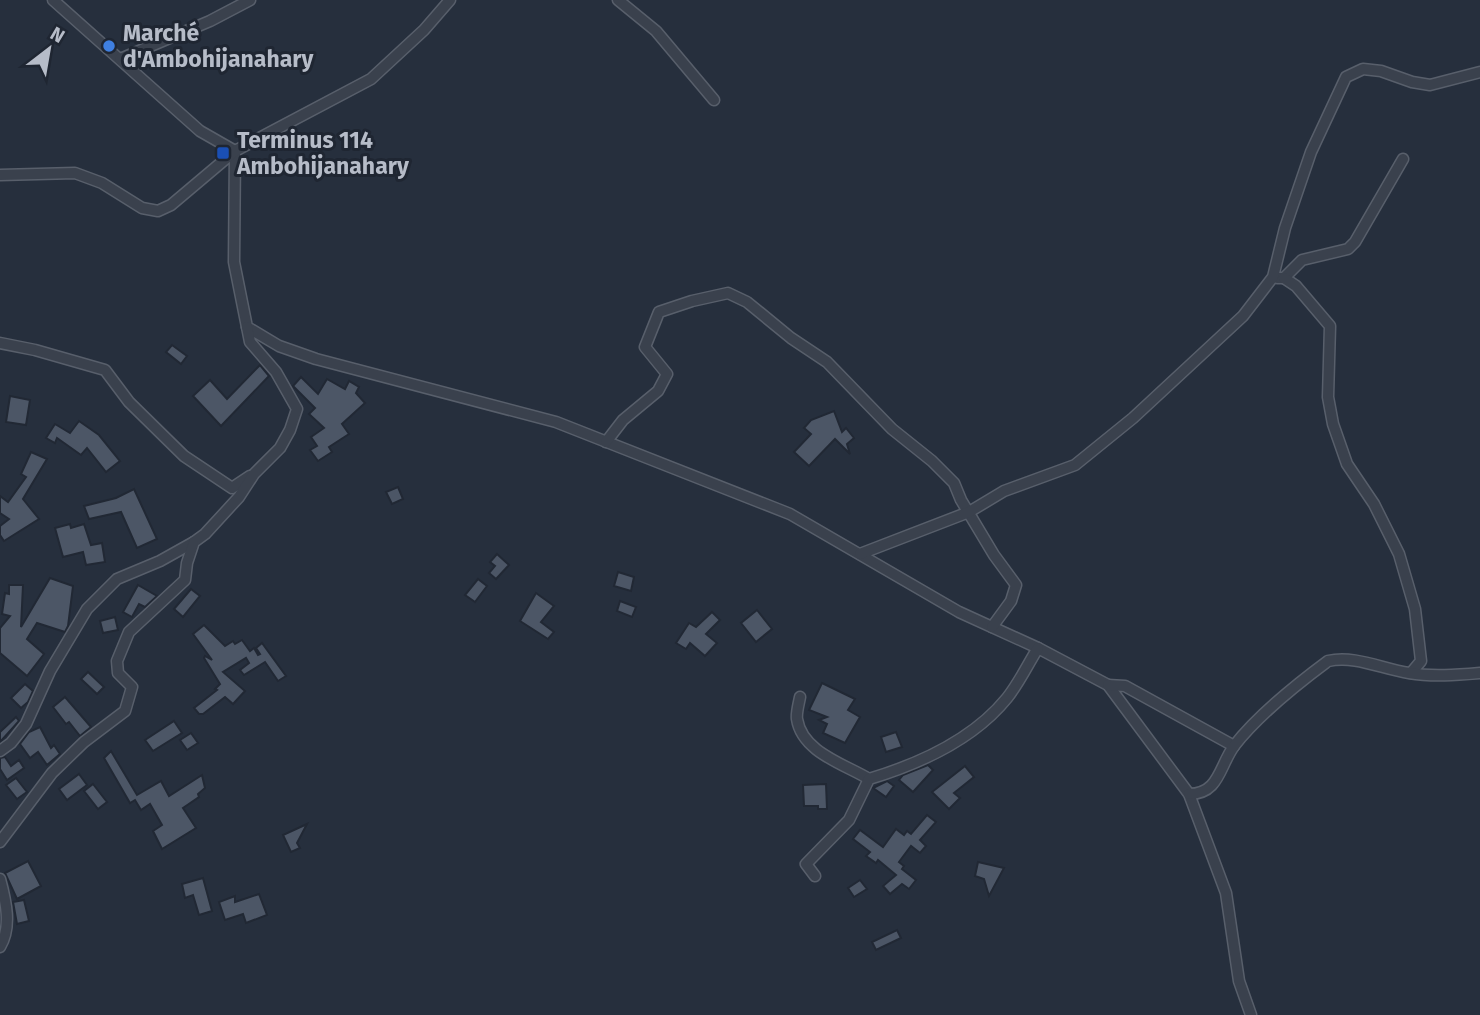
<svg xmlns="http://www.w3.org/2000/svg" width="1480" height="1015" viewBox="0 0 1480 1015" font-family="'Fira Sans',sans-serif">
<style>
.building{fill:#4c5666;stroke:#212834;stroke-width:2}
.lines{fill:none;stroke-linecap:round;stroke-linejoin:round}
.minor-casing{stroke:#585f6b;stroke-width:13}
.minor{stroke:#3a414d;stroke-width:10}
.shop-dot{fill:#3f7fe0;stroke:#1f2632;stroke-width:2.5}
.transit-dot{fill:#1a4fb4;stroke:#1f2632;stroke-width:2.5}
.labels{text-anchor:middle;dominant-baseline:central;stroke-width:6;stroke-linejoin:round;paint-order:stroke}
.poi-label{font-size:23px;font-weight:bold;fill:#b6bcc8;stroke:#1f2632;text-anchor:start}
</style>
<rect width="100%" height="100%" fill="#262f3d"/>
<g class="building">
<polygon points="172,345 187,356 181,364 166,352"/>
<polygon points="260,365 269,376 221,426 193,396 210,380 227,399"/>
<polygon points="301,377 318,394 327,379 345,389 349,381 359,387 356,393 365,403 342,424 349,434 329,447 332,452 318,461 310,450 317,446 311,437 324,428 309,414 315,408 293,386"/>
<polygon points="10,396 30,400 26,425 6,422"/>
<polygon points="834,411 842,432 846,428 854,438 847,444 850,454 835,439 809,466 794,452 811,434 804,428 811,420"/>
<polygon points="79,421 99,435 120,461 106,472 87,448 81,455 57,438 55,443 46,438 55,424 70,433"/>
<polygon points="31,452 47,459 23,499 39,519 4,541 0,535 0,526 9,519 0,513 0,496 8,502 26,477 21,474"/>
<polygon points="398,487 403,499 392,504 386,492"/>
<polygon points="134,489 157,539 137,548 121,512 89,519 84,506 116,498"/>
<polygon points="70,524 71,528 84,524 91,545 102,543 105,562 86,565 83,552 63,557 55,528"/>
<polygon points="497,554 509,565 496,579 489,573 495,566 490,562"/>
<polygon points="618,572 634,577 631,591 614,586"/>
<polygon points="50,578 73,586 68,626 65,632 37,623 27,639 44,654 27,676 0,653 0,628 10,616 2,614 5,593 9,594 9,585 23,585 21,627"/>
<polygon points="478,579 487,586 475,602 465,595"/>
<polygon points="138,585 157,596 145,607 139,604 132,617 123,612"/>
<polygon points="191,589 200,596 183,617 174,609"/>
<polygon points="536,593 554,606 541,622 554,632 548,639 520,621"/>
<polygon points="620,601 636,607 632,617 617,611"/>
<polygon points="757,610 772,629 756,642 741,623"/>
<polygon points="712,612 720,620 706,634 717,643 705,656 690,643 686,649 676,643 689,623 696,627"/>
<polygon points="115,617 118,630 103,633 100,621"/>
<polygon points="204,625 225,646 233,641 235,644 242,640 250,651 254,648 258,655 260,654 256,648 262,643 286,676 278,681 265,662 244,675 240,670 249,663 246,658 223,672 245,691 233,704 225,697 203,714 199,714 194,708 217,690 215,689 220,684 204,658 205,656 212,660 193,634"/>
<polygon points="88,672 104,687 97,694 81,679"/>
<polygon points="822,683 855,699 848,710 860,717 845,743 823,733 827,724 819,720 827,717 809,710"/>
<polygon points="25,684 33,691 28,702 21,708 11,698"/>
<polygon points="65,697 91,727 80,736 69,722 66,724 53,707"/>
<polygon points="16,717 19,721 0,742 0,732"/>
<polygon points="174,721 182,733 153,751 145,740"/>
<polygon points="40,727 51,748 54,745 60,754 47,765 38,752 30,758 20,744 29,732"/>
<polygon points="896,732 902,747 886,752 881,737"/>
<polygon points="191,733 198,743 187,750 180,740"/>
<polygon points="111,751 137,795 161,781 169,796 202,775 205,788 198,794 199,797 183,808 196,828 162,849 153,831 162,825 150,804 141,810 135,800 130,803 104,758"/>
<polygon points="5,757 11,766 19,760 24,768 7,780 0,769 0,758"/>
<polygon points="928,765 933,770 913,792 899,780 903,775"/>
<polygon points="965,766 974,777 954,793 960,798 949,809 932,792"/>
<polygon points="79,774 87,785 67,800 59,789"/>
<polygon points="16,778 27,792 17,799 6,785"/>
<polygon points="887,781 894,786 886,797 873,788"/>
<polygon points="93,784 107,802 98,809 84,791"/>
<polygon points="826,784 827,809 818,809 818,806 804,806 803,785"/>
<polygon points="927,815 936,822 920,840 926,846 920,853 911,846 899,862 904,866 902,869 916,880 909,889 902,884 890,894 883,886 896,875 878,860 876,863 866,856 870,852 853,839 860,830 883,847 896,829 904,835 907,831 911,834"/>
<polygon points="307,824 297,843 300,848 291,852 283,835"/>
<polygon points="28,861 41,886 17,899 5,873"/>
<polygon points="978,862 1004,868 989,896 984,879 975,876"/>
<polygon points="203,878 212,911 199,915 193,895 185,898 182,884"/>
<polygon points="860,880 867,889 854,897 848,888"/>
<polygon points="259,894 267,915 246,923 243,914 225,920 219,902 235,896 235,902"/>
<polygon points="24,900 29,921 17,924 13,902"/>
<polygon points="897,930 901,938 876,950 872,942"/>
</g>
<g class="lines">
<defs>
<g id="minor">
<polyline points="53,0 200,131 235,151"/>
<polyline points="618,0 656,31 714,100"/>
<polyline points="120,59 210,21 250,0"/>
<polyline points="235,151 234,262 247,327 279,346 316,359 556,422 790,514 959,612 1038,648 1108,685 1189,794 1226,893 1239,981 1251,1015"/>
<polyline points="0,175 75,173 102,183 142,208 158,211 171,205 235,151 371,79 424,30 450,0"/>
<polyline points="1277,278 1284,278 1302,260 1348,249 1355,242 1403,159"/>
<polyline points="1284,278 1296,286 1330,326 1328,397 1333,424 1347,464 1374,504 1399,554 1415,609 1421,661 1411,673"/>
<polyline points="0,343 35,350 105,370 129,402 184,456 232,488 250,476"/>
<polyline points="606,442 623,420 658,391 667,374 645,347 659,312 692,301 728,293 747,302 791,338 827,362 892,429 932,461 954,483 961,500 994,555 1016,585 1011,601 992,627"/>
<polyline points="860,554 969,512 1004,491 1075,465 1133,418 1243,316 1273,277 1285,228 1311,152 1346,77 1363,69 1381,71 1412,82 1430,85 1480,72"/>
<polyline points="1108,685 1125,686 1234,746"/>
<path d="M 800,697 C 799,703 796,713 797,719 C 802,752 844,764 869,779"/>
<polyline points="0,751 11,743 26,724 50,671 87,609 117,579 160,561 194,542"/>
<path d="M 1189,794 C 1219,794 1219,767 1234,746 C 1258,715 1297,684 1328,661 C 1355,655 1382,669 1409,673 C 1432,677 1457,675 1480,673"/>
<polyline points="0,842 52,773 84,742 125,711 132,687 118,673 117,661 129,632 185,580 187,563 194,542 205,534 239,497 254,474 280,448 290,430 297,409 276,372 250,342 247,327"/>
<path d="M 815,876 L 806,864 L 849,820 L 869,779 C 919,764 973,740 1007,698 C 1019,683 1028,664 1038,648"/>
<path d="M 0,879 C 6,901 12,927 0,947"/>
</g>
</defs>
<use href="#minor" class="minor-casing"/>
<use href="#minor" class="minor"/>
</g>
<circle class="shop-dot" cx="109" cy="46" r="7"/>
<rect class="transit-dot" x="216" y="146" width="14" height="14" rx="3.5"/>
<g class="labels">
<g class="poi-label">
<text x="123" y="33">Marché<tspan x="123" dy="26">d'Ambohijanahary</tspan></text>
<text x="237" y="140">Terminus 114<tspan x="237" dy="26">Ambohijanahary</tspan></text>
</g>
</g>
<g transform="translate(49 49) rotate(31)" stroke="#1f2632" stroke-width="5" paint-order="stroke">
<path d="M0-5L12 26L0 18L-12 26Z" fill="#b6bcc8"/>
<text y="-10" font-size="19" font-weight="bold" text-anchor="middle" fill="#b6bcc8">N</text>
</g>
</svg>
